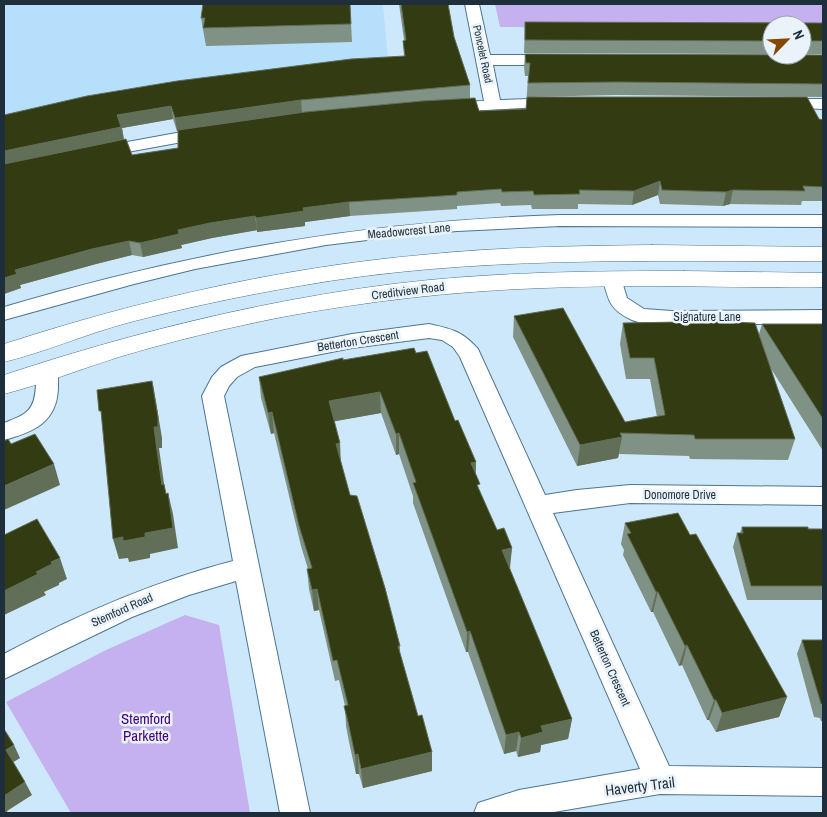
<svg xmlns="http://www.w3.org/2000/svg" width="827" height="817" viewBox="0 0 827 817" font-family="'Archivo Narrow',sans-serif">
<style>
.built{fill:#b6dffb}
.green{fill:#c5b1ef}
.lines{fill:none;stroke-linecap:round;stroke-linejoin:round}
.minor-casing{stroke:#4d7591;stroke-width:2}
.secondary-casing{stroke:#4d7591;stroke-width:1}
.minor{fill:#fff;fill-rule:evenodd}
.secondary{fill:#fff;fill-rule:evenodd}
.wall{fill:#809286;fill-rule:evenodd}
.shaded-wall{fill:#626f58}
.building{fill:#333b12;stroke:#626f58}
.labels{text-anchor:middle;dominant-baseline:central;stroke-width:5;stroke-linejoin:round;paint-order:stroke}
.far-street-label{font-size:11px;fill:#1e2f3b;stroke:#eaf3f9}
.street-label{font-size:12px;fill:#1e2f3b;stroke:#eaf3f9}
.near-park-label{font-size:15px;fill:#450080;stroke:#eaf3f9}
.near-street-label{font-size:15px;fill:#1e2f3b;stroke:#eaf3f9}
</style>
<rect width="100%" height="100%" fill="#cee8fb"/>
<polygon class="built" points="4,4 383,4 388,60 4,117"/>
<g class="green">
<polygon points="495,4 823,4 823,29 802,25 772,25 772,28 500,27"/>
<polygon points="185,615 219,625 250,813 71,813 6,702 106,650"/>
</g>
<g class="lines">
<defs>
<g id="minor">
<polygon points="465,4 479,4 490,55 556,55 561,57 564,60 561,63 556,65 493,65 500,100 557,98 563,100 565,103 563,106 447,112 441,110 439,107 441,104 447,102 484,101"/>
<polygon points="782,99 823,99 823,109 776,107 774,104 776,101"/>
<polygon points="209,127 215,128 217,132 215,136 100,157 94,156 91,152 94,148 100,147"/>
<path d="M 560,215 L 823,215 L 823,227 L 560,226 L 457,231 L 392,237 L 326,245 L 195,269 L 134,284 L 4,320 L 4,307 C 190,252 366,221 560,215 Z"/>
<path d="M 613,273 L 620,275 L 627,298 L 644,309 L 672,311 L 823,310 L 823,324 C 784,324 744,324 705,324 C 686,325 649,327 632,320 C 610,310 608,300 603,279 L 606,275 Z"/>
<path d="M 429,324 C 452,329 462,331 478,349 L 545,495 L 577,490 L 630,485 L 823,487 L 823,505 L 630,503 L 553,513 L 669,766 L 823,768 L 823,796 L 660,794 L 548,813 L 474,813 L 478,803 L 519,790 L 640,769 L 460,357 L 453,347 L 442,340 L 429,338 L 352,348 L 255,367 L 237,377 L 229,386 L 224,396 L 310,813 L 280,813 L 236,581 L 189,595 L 132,617 L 4,679 L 4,654 C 77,615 152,582 233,561 L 202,396 L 212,377 L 221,367 L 241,356 L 352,334 Z"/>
<path d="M 47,363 L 55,365 C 59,372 58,380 58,388 C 57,422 34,432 4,440 L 4,423 C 27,414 35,411 36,384 C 36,377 35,371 39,365 Z"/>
</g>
<g id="secondary">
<path d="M 652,245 L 823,247 L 823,261 C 647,262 473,255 299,286 C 241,296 184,308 127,323 C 86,334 45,352 4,362 L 4,344 C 140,300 279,268 421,255 C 498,247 575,246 652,245 Z"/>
<path d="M 684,271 L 823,273 L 823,287 C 730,288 636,284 543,288 C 455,291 368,301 282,317 C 227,328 172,341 119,357 C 81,369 43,384 4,394 L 4,375 C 131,333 260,301 393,284 C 489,272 587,271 684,271 Z"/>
</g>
</defs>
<use href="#minor" class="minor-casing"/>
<use href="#secondary" class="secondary-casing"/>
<use href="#minor" class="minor"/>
<use href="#secondary" class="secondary"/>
</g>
<g class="wall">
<polygon points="350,4 352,42 206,46 201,18"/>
<path d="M 397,4 L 448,4 L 454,37 L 470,85 L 470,98 L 459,99 L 479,111 L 526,109 L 528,76 L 525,76 L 524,67 L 525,54 L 823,55 L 823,97 L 616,95 L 530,97 L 819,119 L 823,120 L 823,201 L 802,201 L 801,205 L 730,204 L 723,206 L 660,204 L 658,195 L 632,205 L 578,204 L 578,209 L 532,209 L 531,205 L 501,206 L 500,203 L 457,206 L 457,209 L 350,216 L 305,222 L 305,226 L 257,232 L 257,230 L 212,238 L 181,245 L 182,248 L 143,257 L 132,255 L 96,264 L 20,285 L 21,288 L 4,294 L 4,115 L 404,56 L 403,41 L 404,40 L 399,4 ZM 173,119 L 177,131 L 178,131 L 178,148 L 132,155 L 124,139 L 122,128 Z"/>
<polygon points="525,22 823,23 823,54 802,54 802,25 772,25 772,54 524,53"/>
<polygon points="514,316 625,422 657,417 650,379 626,379 620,344 623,323 678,322 679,320 759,334 762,324 823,324 823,451 770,367 795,439 788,460 690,459 689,456 619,454 618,458 577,466 513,337"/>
<polygon points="416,353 455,421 476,462 476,475 479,490 497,530 512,548 509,568 572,719 568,739 541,745 540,752 518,757 516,751 504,754 468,652 466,652 420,523 413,503 413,496 399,454 396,455 381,413 334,421 341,463 350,495 400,646 400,654 432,771 363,788 359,774 356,774 349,742 346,726 345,706 339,680 335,681 319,610 314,611 309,589 307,569 308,569 301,546 274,433 271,434 261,398 259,377 343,360"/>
<polygon points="625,523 690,535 787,697 779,717 716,732 709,720 707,720 682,665 679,666 653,612 651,612 623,555 624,550 621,544"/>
<polygon points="742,527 823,529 823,600 747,600 733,547 737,533 740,533"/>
<polygon points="802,640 823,640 823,721 821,721 820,718 814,717 797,654"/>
</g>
<g class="shaded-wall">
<polygon points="301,100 302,113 177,131 175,118"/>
<polygon points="171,106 173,119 122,128 124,141 4,166 4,151 117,115"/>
<polygon points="660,181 658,195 632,205 634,191"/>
<polygon points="733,190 730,204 723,206 726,192"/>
<polygon points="349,202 350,216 305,222 305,226 257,232 256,218 303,208"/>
<polygon points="255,216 257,230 212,238 181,245 182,248 143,257 140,243 178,230 210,223"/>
<polygon points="129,241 132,255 96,264 20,285 21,288 4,294 4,278 15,270 92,249"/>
<polygon points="152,381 156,402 162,438 162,448 159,448 167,505 162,485 157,450 154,427"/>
<polygon points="380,392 381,413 331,422 329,401"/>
<polygon points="272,412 274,433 271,434 268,413"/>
<polygon points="399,433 399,454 396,455 396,434"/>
<polygon points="622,437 618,458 577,466 580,445"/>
<polygon points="340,443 341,464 336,444"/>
<polygon points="476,462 475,483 471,463"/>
<polygon points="54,464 60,485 4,510 4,486"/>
<polygon points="168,493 173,514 178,548 150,554 150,558 129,562 128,558 119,559 113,539"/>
<polygon points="512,548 510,568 500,571 502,550"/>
<polygon points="60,558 67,579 59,583 59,585 44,592 46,595 4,615 4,591 51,562"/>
<polygon points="317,589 319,610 314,611 312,590"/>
<polygon points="656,592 658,592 653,612 651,612"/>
<polygon points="470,631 468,652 466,652 467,632"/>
<polygon points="687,645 682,665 679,666 685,646"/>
<polygon points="787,697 779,717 716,732 722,713"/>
<polygon points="714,700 716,700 709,720 707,720"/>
<polygon points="572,719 568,739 541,745 540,752 518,757 521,738 541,726"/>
<polygon points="519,732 516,751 504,754 506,735"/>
<polygon points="14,745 20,758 12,763 6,750"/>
<polygon points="432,752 432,771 363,788 361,769"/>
<polygon points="358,754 359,774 356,774 355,755"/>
<polygon points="25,782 32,795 7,811 8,813 4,813 4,796"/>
</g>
<g class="building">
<polygon points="203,4 350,4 351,24 203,28 205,18 201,18"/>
<polygon points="401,4 448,4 454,37 470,85 301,100 175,118 171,106 117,115 121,127 4,151 4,115 87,96 177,81 351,59 405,56 403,41 406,40"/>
<polygon points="525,22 823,23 823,41 802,41 802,25 772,25 772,41 525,40"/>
<polygon points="525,54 823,55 823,84 618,82 528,83 530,63 526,63"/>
<polygon points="527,97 807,97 819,119 823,120 823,187 803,186 805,191 733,190 726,192 662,190 660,181 634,191 579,190 580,194 534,195 533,191 502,192 501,189 457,192 457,195 349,202 303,208 304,211 256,218 255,216 210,223 178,230 179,234 140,243 129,241 92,249 15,270 17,274 4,278 4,164 126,139 132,155 178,148 178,130 305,112 422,101 475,98 479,111 526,109"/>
<polygon points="563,308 625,422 665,415 654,358 630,358 623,323 679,322 679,320 755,323 795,439 695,439 694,435 620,433 622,437 580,445 514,316"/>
<polygon points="762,324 823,324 823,419"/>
<polygon points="414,348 416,353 427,351 455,421 458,420 476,462 471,463 480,484 477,485 497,530 504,528 512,548 502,550 572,719 541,726 543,732 521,738 519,732 506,735 470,631 467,632 420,502 413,483 416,482 399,433 396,434 380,392 329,401 340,443 336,444 350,495 357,496 385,588 400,646 398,646 418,716 422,715 432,752 361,769 358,754 355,755 348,722 344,706 348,705 337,660 333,661 317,589 312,590 307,569 312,568 299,526 272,412 268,413 259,377 343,358 343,360"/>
<polygon points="152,381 158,417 158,427 154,427 157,450 162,485 164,484 166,494 168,493 173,528 145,533 145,537 123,541 123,537 113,539 101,411 99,411 97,390"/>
<polygon points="35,434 54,464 4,486 4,441 8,439 11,444"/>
<polygon points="678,513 690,535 696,534 787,697 722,713 716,700 714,700 687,645 685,646 658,592 656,592 627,534 631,533 625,523"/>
<polygon points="37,519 60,558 51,562 52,564 36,572 38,574 4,591 4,535"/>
<polygon points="742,527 808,527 808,529 823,529 823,586 751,586 737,533 743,533"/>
<polygon points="802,640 823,640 823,704 821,704"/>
<polygon points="4,729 14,745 6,750 25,782 4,796"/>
</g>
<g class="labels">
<g class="far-street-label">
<text transform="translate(483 54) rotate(78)">Poncelet Road</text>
</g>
<g class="street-label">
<text transform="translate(409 231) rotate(-5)">Meadowcrest Lane</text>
<text transform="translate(408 291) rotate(-7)">Creditview Road</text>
<text x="707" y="317">Signature Lane</text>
<text transform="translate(358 341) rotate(-9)">Betterton Crescent</text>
<text x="680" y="495">Donomore Drive</text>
<text transform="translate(122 610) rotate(-24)">Stemford Road</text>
<text transform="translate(610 668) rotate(66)">Betterton Crescent</text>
</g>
<g class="near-park-label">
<text x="146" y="718">Stemford<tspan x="146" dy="17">Parkette</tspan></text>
</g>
<g class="near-street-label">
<text transform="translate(640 786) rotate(-7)">Haverty Trail</text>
</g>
</g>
<rect width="827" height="817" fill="none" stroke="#1e2f3b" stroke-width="10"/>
<g transform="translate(787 40) rotate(66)"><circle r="24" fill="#eaf3f9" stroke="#98a5ad"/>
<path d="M0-4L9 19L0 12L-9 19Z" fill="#844704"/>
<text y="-8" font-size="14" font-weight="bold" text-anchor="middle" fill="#1e2f3b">N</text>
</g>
</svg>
